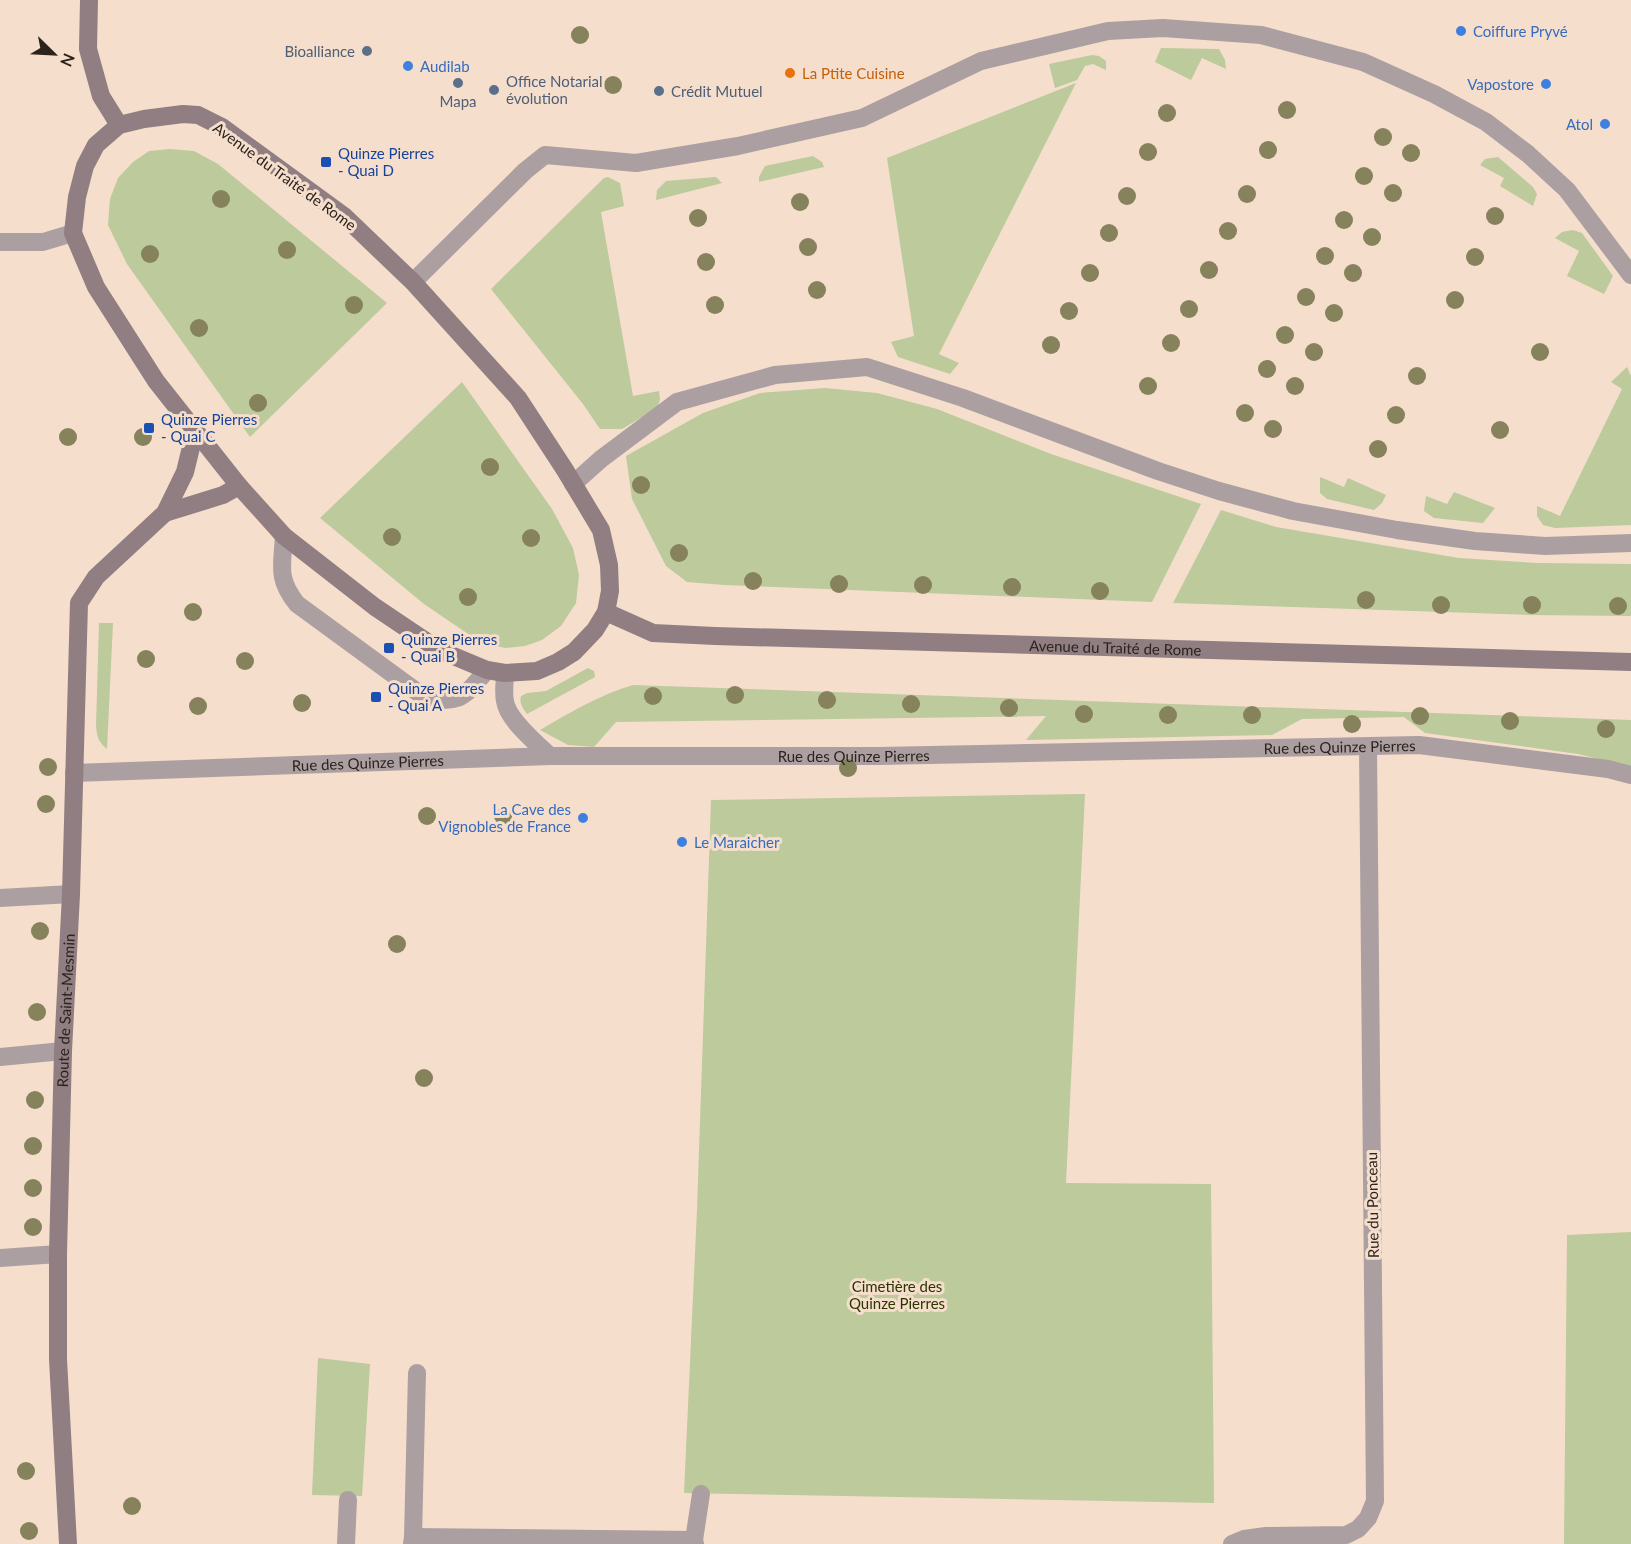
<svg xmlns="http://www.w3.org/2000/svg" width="1631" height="1544" viewBox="0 0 1631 1544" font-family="Lato,sans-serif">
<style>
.green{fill:#bcca9c}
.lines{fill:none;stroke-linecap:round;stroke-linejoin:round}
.service{stroke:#ac9fa1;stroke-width:18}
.minor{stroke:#ac9fa1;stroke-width:18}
.secondary{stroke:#907e82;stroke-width:18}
.tree{fill:#85825c}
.shop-dot{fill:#3f7fe0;stroke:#f5decc;stroke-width:2}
.service-dot{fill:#5c6f8a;stroke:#f5decc;stroke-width:2}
.food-dot{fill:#e8710a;stroke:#f5decc;stroke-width:2}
.transit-dot{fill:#1a4fb4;stroke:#f5decc;stroke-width:2}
.labels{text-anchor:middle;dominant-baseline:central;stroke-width:6;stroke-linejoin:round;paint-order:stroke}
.shop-label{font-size:15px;fill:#366cbe;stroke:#f5decc;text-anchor:start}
.service-label{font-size:15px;fill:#4e5e75;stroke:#f5decc;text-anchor:start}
.food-label{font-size:15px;fill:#c56008;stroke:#f5decc;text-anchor:start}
.transit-label{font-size:15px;fill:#164399;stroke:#f5decc;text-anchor:start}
.street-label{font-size:15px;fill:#2b231c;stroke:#f5decc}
.park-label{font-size:15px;fill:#2a3600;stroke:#f5decc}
</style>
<rect width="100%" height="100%" fill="#f5decc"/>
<g class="green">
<polygon points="1161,48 1219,49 1225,60 1226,69 1202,58 1191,80 1155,62"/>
<polygon points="1092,55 1099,56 1106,61 1106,70 1093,64 1085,66 1077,80 1055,88 1049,64"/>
<polygon points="1076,83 939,354 959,363 950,374 898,357 891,342 914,336 887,158"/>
<polygon points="170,149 194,151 218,164 387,303 250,437 127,264 108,225 110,199 118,178 133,162 149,151"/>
<polygon points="813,156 822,162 824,167 759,182 759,177 765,166"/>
<polygon points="1498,157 1533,187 1537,194 1533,206 1500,186 1504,178 1480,165 1485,159"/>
<polygon points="608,177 620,183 624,206 601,212 633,396 659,391 660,400 657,408 622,429 600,429 583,404 491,289 604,178"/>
<polygon points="716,177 722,183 656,200 657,190 666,181"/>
<polygon points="1573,230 1582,233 1613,276 1604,294 1567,276 1579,251 1555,238 1562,232"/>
<polygon points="1627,367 1631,376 1631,525 1555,528 1543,525 1537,516 1537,506 1560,516 1622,389 1611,382"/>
<polygon points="462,382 552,509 573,548 579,575 576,603 561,626 542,640 525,646 505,648 480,642 424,604 320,518"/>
<polygon points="825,388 877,393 937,409 1051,454 1201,504 1152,602 724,585 687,582 666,566 632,499 626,456 703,413 760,393"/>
<polygon points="1320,477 1344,487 1348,478 1386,495 1382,503 1374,510 1327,499 1320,493"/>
<polygon points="1454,492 1495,508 1483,523 1434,518 1424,511 1426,496 1447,504"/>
<polygon points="1221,510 1276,527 1459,558 1537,563 1631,564 1631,616 1531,615 1173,603"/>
<path d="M 99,623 L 113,623 L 107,749 C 98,742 97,736 96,726 Z"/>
<path d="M 588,668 L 594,671 L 595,677 L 527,714 C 523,708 519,704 521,696 L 527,693 L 546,691 Z"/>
<path d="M 633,685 L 1631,720 L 1631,767 L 1578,754 L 1425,733 L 1404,717 L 1302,719 L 1272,735 L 1026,740 L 1046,716 L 616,722 L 594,747 L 568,745 L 540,730 C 571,712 599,695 633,685 Z"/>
<polygon points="1085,794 1066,1183 1211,1184 1214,1503 684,1493 697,1210 711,800"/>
<polygon points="1631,1232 1631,1544 1564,1544 1567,1235"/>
<polygon points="318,1358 370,1364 362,1496 312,1495"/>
</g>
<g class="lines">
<g class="service">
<polyline points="413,282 525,171 545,155 636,163 738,146 862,118 981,61 1108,31 1163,28 1261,35 1363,62 1434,94 1486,122 1528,154 1567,190 1631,275"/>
<polyline points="573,484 601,459 677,402 775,375 867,367 963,398 1158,471 1219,491 1293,511 1397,530 1475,541 1545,546 1631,543"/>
<path d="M 284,536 C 282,567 277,579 297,604 L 420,694 C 458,707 463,698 487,670"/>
<polyline points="0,898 71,894"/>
<polyline points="0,1258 58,1254"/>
<polyline points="413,1537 417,1373"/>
<polyline points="694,1540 701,1494"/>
<polyline points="346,1544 348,1500"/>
</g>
<g class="minor">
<polyline points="0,242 43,242 73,233"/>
<path d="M 505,673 C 505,682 503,692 505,701 C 507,719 537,744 550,756"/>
<path id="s1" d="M 74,773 L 550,756 L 878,756 L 1419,745 L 1608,769 L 1631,775"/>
<polyline points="0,1057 63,1051"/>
<polyline points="412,1544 413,1537 694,1540 695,1544"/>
<polyline points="1232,1544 1244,1539 1266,1536 1346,1535 1358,1529 1368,1518 1375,1501 1368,747"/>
</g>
<g class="secondary">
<polyline points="89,0 88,49 101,96 119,125"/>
<polygon points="183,114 198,115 222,127 344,216 413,282 518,398 565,470 601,530 609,565 610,591 606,612 595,630 574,652 558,662 537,671 505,673 487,670 439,650 375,607 284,536 239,486 156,381 96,287 73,233 77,197 85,166 96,145 119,125 144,119"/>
<polyline points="165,513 223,495 239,486"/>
<path id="s2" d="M 606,612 L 653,633 L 715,636 L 1631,662"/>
<path id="s3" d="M 68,1544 L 58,1359 L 58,1254 L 63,1051 L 71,894 L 79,603 L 96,577 L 165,513 L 185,472 L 195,431"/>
</g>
</g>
<g class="tree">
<circle cx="580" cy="35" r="9"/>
<circle cx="613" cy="85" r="9"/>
<circle cx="1287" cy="110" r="9"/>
<circle cx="1167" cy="113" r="9"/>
<circle cx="1383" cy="137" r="9"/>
<circle cx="1268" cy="150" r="9"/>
<circle cx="1148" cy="152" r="9"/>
<circle cx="1411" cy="153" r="9"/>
<circle cx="1364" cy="176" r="9"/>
<circle cx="1393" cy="193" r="9"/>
<circle cx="1247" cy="194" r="9"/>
<circle cx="1127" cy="196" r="9"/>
<circle cx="221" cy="199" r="9"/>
<circle cx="800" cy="202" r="9"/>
<circle cx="1495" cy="216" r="9"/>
<circle cx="698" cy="218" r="9"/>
<circle cx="1344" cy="220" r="9"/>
<circle cx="1228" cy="231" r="9"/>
<circle cx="1109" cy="233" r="9"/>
<circle cx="1372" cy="237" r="9"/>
<circle cx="808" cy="247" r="9"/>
<circle cx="287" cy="250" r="9"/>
<circle cx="150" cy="254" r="9"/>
<circle cx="1325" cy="256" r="9"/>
<circle cx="1475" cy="257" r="9"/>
<circle cx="706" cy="262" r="9"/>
<circle cx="1209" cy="270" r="9"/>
<circle cx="1090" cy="273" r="9"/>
<circle cx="1353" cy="273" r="9"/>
<circle cx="817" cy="290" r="9"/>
<circle cx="1306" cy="297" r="9"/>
<circle cx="1455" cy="300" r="9"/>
<circle cx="354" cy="305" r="9"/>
<circle cx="715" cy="305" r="9"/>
<circle cx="1189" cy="309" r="9"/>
<circle cx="1069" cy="311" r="9"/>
<circle cx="1334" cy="313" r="9"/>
<circle cx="199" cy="328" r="9"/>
<circle cx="1285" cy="335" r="9"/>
<circle cx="1171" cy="343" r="9"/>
<circle cx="1051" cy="345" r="9"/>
<circle cx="1314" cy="352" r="9"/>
<circle cx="1540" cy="352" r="9"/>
<circle cx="1267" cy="369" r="9"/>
<circle cx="1417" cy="376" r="9"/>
<circle cx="1148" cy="386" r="9"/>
<circle cx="1295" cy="386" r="9"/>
<circle cx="258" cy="403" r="9"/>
<circle cx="1245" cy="413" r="9"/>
<circle cx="1396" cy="415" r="9"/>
<circle cx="1273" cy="429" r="9"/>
<circle cx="1500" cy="430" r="9"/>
<circle cx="68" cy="437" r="9"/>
<circle cx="143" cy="437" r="9"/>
<circle cx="1378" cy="449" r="9"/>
<circle cx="490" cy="467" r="9"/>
<circle cx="641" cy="485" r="9"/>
<circle cx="392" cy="537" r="9"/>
<circle cx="531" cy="538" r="9"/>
<circle cx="679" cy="553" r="9"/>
<circle cx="753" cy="581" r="9"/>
<circle cx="839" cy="584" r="9"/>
<circle cx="923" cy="585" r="9"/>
<circle cx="1012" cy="587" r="9"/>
<circle cx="1100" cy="591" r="9"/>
<circle cx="468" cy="597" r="9"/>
<circle cx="1366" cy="600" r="9"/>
<circle cx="1441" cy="605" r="9"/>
<circle cx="1532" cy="605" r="9"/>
<circle cx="1618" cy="606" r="9"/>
<circle cx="193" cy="612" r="9"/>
<circle cx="146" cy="659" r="9"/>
<circle cx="245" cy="661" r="9"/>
<circle cx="735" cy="695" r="9"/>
<circle cx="653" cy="696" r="9"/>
<circle cx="827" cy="700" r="9"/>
<circle cx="302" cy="703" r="9"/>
<circle cx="911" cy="704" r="9"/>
<circle cx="198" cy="706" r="9"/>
<circle cx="1009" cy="708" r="9"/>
<circle cx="1084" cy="714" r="9"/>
<circle cx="1168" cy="715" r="9"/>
<circle cx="1252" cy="715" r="9"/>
<circle cx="1420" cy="716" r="9"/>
<circle cx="1510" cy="721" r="9"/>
<circle cx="1352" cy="724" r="9"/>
<circle cx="1606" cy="729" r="9"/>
<circle cx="48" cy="767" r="9"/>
<circle cx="848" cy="768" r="9"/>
<circle cx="46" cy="804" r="9"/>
<circle cx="427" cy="816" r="9"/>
<circle cx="503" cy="816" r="9"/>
<circle cx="40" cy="931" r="9"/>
<circle cx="397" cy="944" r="9"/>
<circle cx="37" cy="1012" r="9"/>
<circle cx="424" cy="1078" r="9"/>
<circle cx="35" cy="1100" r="9"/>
<circle cx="33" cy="1146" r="9"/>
<circle cx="33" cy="1188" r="9"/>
<circle cx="33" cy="1227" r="9"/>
<circle cx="26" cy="1471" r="9"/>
<circle cx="132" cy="1506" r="9"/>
<circle cx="29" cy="1531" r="9"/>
</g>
<g class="shop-dot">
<circle cx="1461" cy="31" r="6"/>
<circle cx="408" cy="66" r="6"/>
<circle cx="1546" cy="84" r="6"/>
<circle cx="1605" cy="124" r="6"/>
<circle cx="583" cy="818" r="6"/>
<circle cx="682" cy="842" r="6"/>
</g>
<g class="service-dot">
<circle cx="367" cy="51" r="6"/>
<circle cx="458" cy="83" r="6"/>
<circle cx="494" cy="90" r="6"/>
<circle cx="659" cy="91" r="6"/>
</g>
<circle class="food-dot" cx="790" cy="73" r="6"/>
<g class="transit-dot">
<rect x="320" y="156" width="12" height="12" rx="3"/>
<rect x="143" y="422" width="12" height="12" rx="3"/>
<rect x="383" y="642" width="12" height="12" rx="3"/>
<rect x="370" y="691" width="12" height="12" rx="3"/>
</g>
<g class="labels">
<g class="shop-label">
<text x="1473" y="31">Coiffure Pryvé</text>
<text x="420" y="66">Audilab</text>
<text x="1534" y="84" text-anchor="end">Vapostore</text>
<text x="1593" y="124" text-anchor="end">Atol</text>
<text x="571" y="809" text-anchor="end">La Cave des<tspan x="571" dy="17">Vignobles de France</tspan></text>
<text x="694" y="842">Le Maraicher</text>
</g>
<g class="service-label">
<text x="355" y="51" text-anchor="end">Bioalliance</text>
<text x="506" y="81">Office Notarial<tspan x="506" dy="17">évolution</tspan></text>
<text x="671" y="91">Crédit Mutuel</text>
<text x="458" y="101" text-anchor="middle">Mapa</text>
</g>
<g class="food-label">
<text x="802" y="73">La Ptite Cuisine</text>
</g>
<g class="transit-label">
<text x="338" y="153">Quinze Pierres<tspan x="338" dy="17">- Quai D</tspan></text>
<text x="161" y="419">Quinze Pierres<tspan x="161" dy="17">- Quai C</tspan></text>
<text x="401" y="639">Quinze Pierres<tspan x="401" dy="17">- Quai B</tspan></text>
<text x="388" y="688">Quinze Pierres<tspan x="388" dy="17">- Quai A</tspan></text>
</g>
<g class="street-label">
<text transform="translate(285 176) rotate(36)">Avenue du Traité de Rome</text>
<text stroke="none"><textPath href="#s2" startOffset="514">Avenue du Traité de Rome</textPath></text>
<text stroke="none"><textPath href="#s1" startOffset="1266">Rue des Quinze Pierres</textPath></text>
<text stroke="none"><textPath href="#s1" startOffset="780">Rue des Quinze Pierres</textPath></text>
<text stroke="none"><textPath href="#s1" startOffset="294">Rue des Quinze Pierres</textPath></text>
<text stroke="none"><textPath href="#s3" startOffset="534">Route de Saint-Mesmin</textPath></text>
<text transform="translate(1372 1205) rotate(-91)">Rue du Ponceau</text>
</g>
<g class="park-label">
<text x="897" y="1286">Cimetière des<tspan x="897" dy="17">Quinze Pierres</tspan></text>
</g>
</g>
<g transform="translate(54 54) rotate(114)" stroke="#f5decc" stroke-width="4.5" paint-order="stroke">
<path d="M0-4.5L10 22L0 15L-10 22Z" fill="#2b231c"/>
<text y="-9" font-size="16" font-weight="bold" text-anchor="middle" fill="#2b231c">N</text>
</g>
</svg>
